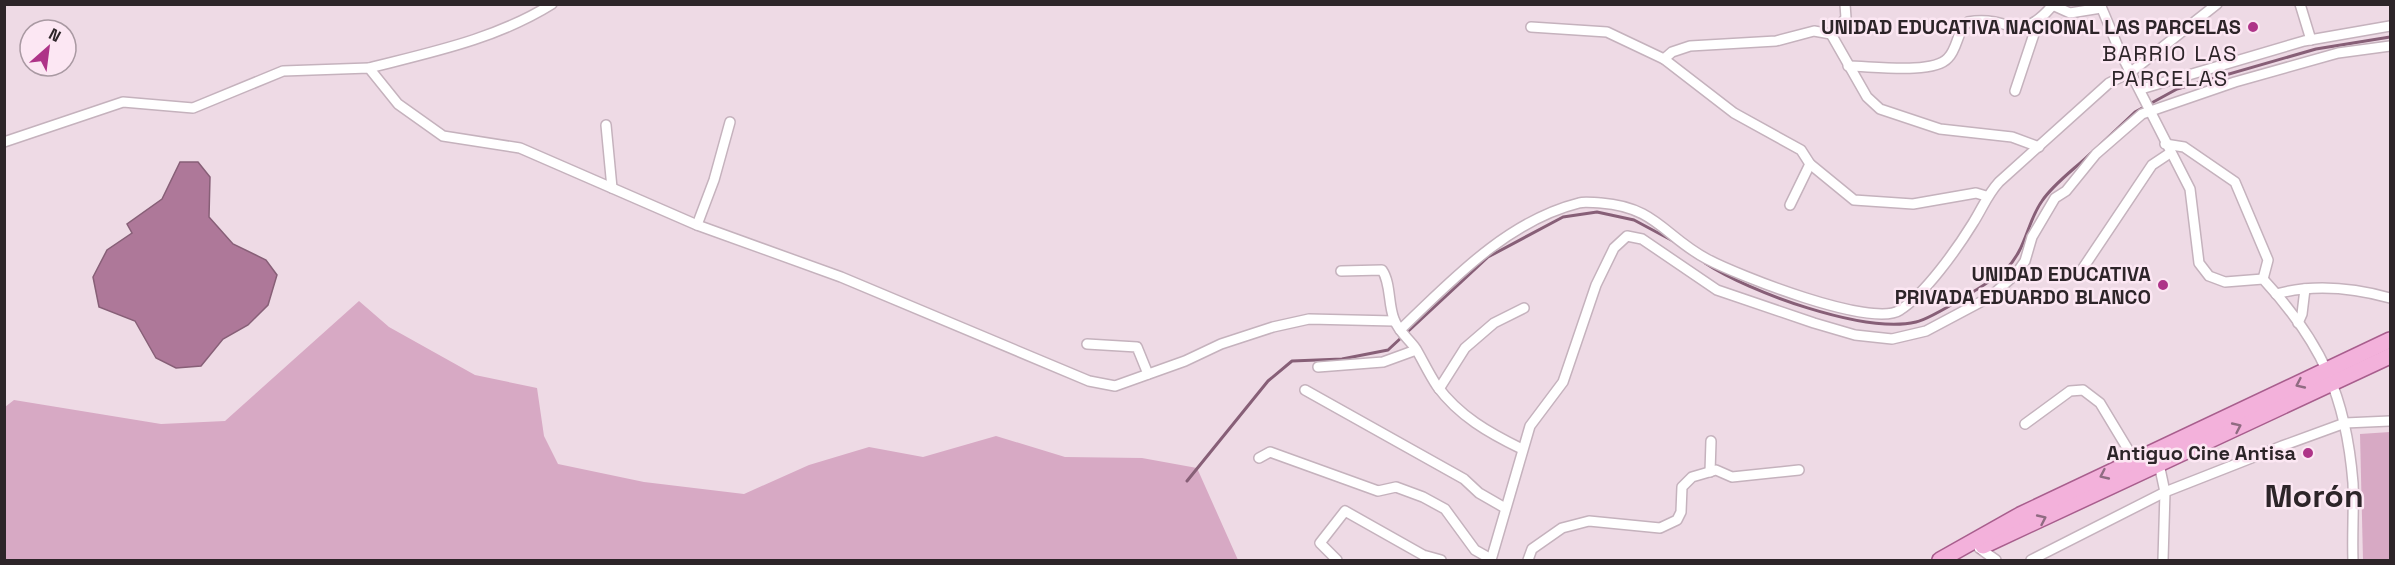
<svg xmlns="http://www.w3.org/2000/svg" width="2395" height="565" viewBox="0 0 2395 565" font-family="'Space Grotesk',sans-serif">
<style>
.green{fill:#d7a9c4}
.water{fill:#ae7899;stroke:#875f77;stroke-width:1.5}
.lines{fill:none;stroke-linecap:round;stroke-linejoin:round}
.stream{stroke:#875f77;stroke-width:3}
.street-casing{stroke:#c5b2bd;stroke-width:12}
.primary-casing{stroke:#a85e8d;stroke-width:18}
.street{stroke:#fff;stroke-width:9}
.primary{stroke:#f3b1db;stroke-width:15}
.oneway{stroke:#906b82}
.poi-dot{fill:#ae3488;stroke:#fce7f3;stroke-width:2}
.labels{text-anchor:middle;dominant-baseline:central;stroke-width:5;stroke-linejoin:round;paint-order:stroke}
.poi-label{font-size:20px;font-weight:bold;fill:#2d2529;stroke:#fce7f3;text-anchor:end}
.quarter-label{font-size:22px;letter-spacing:1.5px;fill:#2d2529;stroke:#fce7f3}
.town-label{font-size:32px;font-weight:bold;fill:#2d2529;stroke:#fce7f3}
</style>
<rect width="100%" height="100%" fill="#eedae5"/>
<g class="green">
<polygon points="359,301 389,327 475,375 537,388 544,436 558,464 644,482 744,494 809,465 869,447 923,457 996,436 1065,457 1142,458 1197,468 1238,560 5,560 5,407 14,400 161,424 225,421"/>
<polygon points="2390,432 2390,560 2363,560 2360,434"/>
</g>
<polygon class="water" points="180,162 198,162 210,177 209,217 233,244 266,260 277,275 268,305 248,325 223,339 201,366 176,368 156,358 135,321 99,307 93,277 107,250 132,233 127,224 162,199"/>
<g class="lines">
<g class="stream">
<polyline points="2100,145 2135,112 2177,89 2316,49 2390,37"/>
<path d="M 1705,263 C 1749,292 1864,334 1916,322 C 1931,319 1994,280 2006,269 C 2026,250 2027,222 2042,201 C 2054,183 2076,168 2091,153"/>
<polyline points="1187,481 1268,381 1292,361 1342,359 1388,350 1488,257 1563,217 1597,212 1634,220 1675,242"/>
</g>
<defs>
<g id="street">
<polyline points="2050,4 2070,13 2101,8"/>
<path d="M 2100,4 L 2121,54 L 2190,189 L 2199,263 L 2209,276 L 2225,282 L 2263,279 C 2322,343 2346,396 2353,483 C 2354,508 2352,535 2353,560"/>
<polyline points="2300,4 2311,40"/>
<polyline points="1531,27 1607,32 1664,59 1734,113 1801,150 1810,164 1854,200 1913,204 1976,193 1986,196"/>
<polyline points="1831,34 1867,97 1880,109 1940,129 2012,137 2039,147"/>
<polyline points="1831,34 1846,18 1845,4"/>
<polyline points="1664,59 1672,52 1690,46 1776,41 1814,31 1831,34"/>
<path d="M 1848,66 C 1871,66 1933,75 1948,58 C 1958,48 1957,30 1968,22 C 2008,14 2018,46 2052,6"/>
<path d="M 369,68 C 432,52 496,39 552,4"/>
<polyline points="2141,89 2304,41 2390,26"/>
<polyline points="2015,91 2034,34 2034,24"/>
<polyline points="606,125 612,188"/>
<polyline points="4,142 123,102 193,108 283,71 369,68 398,104 443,136 520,148 697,225 841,277 1089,381 1115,386 1185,361 1221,344 1273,327 1309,319 1394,321"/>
<polyline points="2165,144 2184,147 2235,182 2268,260 2263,279"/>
<polyline points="1790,205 1810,164"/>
<polyline points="697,225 714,180 730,122"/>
<path d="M 1341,271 L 1382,270 C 1391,283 1388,304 1394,319 C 1398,331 1409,339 1416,349 C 1423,361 1429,374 1437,386 C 1459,416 1489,433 1522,449"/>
<polyline points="2081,271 2152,165 2170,153"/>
<path d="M 2276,294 C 2313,284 2354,288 2390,298"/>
<polyline points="2298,323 2302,314 2305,289"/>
<path d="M 1400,330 C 1451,281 1507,221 1579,203 C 1585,201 1594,203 1601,203 C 1656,207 1665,237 1707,259 C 1737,275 1873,329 1900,310 C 1925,294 1957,249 1973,223 C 1982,209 1987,195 1999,182 L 2109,83 L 2131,72 L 2217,4"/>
<polyline points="1087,344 1137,347 1148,374"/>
<polyline points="1318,367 1383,362 1416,350"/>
<polyline points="1439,389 1465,348 1494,323 1524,308"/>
<polyline points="1305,390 1464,479 1479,493 1505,508"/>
<polyline points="2025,424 2070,391 2083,390 2100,403 2135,461"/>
<polyline points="1259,458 1270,452 1378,491 1396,487 1423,497 1445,509 1475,550 1491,559"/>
<polyline points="2159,464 2165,492 2163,560"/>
<polyline points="1710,472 1711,441"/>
<polyline points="1979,548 1996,560"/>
<polyline points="1337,560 1320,543 1345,511 1423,555 1441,560"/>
<polyline points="1491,560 1530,426 1563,382 1596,285 1614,248 1627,236 1642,239 1717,290 1814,323 1855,335 1892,339 1926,331 1990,297 2016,274 2025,261 2032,237 2055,198 2066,191 2096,154 2142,114 2235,82 2338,53 2390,46"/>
<polyline points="1528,560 1532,549 1562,528 1589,521 1660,528 1677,520 1681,512 1682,487 1692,477 1716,470 1732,477 1799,470"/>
<polyline points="2031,560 2165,492 2282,446 2345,423 2390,421"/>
</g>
<g id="primary">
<polyline points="1983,546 2390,356"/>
<polyline points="1940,560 2020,515 2390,340"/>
</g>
</defs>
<use href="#street" class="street-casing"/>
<use href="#primary" class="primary-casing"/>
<use href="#street" class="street"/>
<use href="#primary" class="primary"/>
</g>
<defs><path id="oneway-chevron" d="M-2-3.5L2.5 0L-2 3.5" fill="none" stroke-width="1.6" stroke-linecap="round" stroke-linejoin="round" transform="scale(1.5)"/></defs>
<g class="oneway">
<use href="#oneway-chevron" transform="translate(2300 384) rotate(155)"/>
<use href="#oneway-chevron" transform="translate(2237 427) rotate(-25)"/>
<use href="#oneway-chevron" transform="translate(2104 475) rotate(155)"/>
<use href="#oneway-chevron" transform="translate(2042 519) rotate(-25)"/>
</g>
<g class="poi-dot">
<circle cx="2253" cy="27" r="6"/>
<circle cx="2163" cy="285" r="6"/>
<circle cx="2308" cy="453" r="6"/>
</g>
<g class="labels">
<g class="poi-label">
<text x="2241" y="27">UNIDAD EDUCATIVA NACIONAL LAS PARCELAS</text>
<text x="2151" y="274">UNIDAD EDUCATIVA<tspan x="2151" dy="23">PRIVADA EDUARDO BLANCO</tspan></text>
<text x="2296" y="453">Antiguo Cine Antisa</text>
</g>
<g class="quarter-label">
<text x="2170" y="53">BARRIO LAS<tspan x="2170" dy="25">PARCELAS</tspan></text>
</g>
<g class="town-label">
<text x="2314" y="496">Morón</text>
</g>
</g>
<rect width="2395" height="565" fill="none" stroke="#2d2529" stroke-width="12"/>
<g transform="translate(48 48) rotate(28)"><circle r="28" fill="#fce7f3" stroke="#a999a2" stroke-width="1.5"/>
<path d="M0-4.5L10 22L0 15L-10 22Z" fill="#ae3488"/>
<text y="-9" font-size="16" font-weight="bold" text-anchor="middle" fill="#2d2529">N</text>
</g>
</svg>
